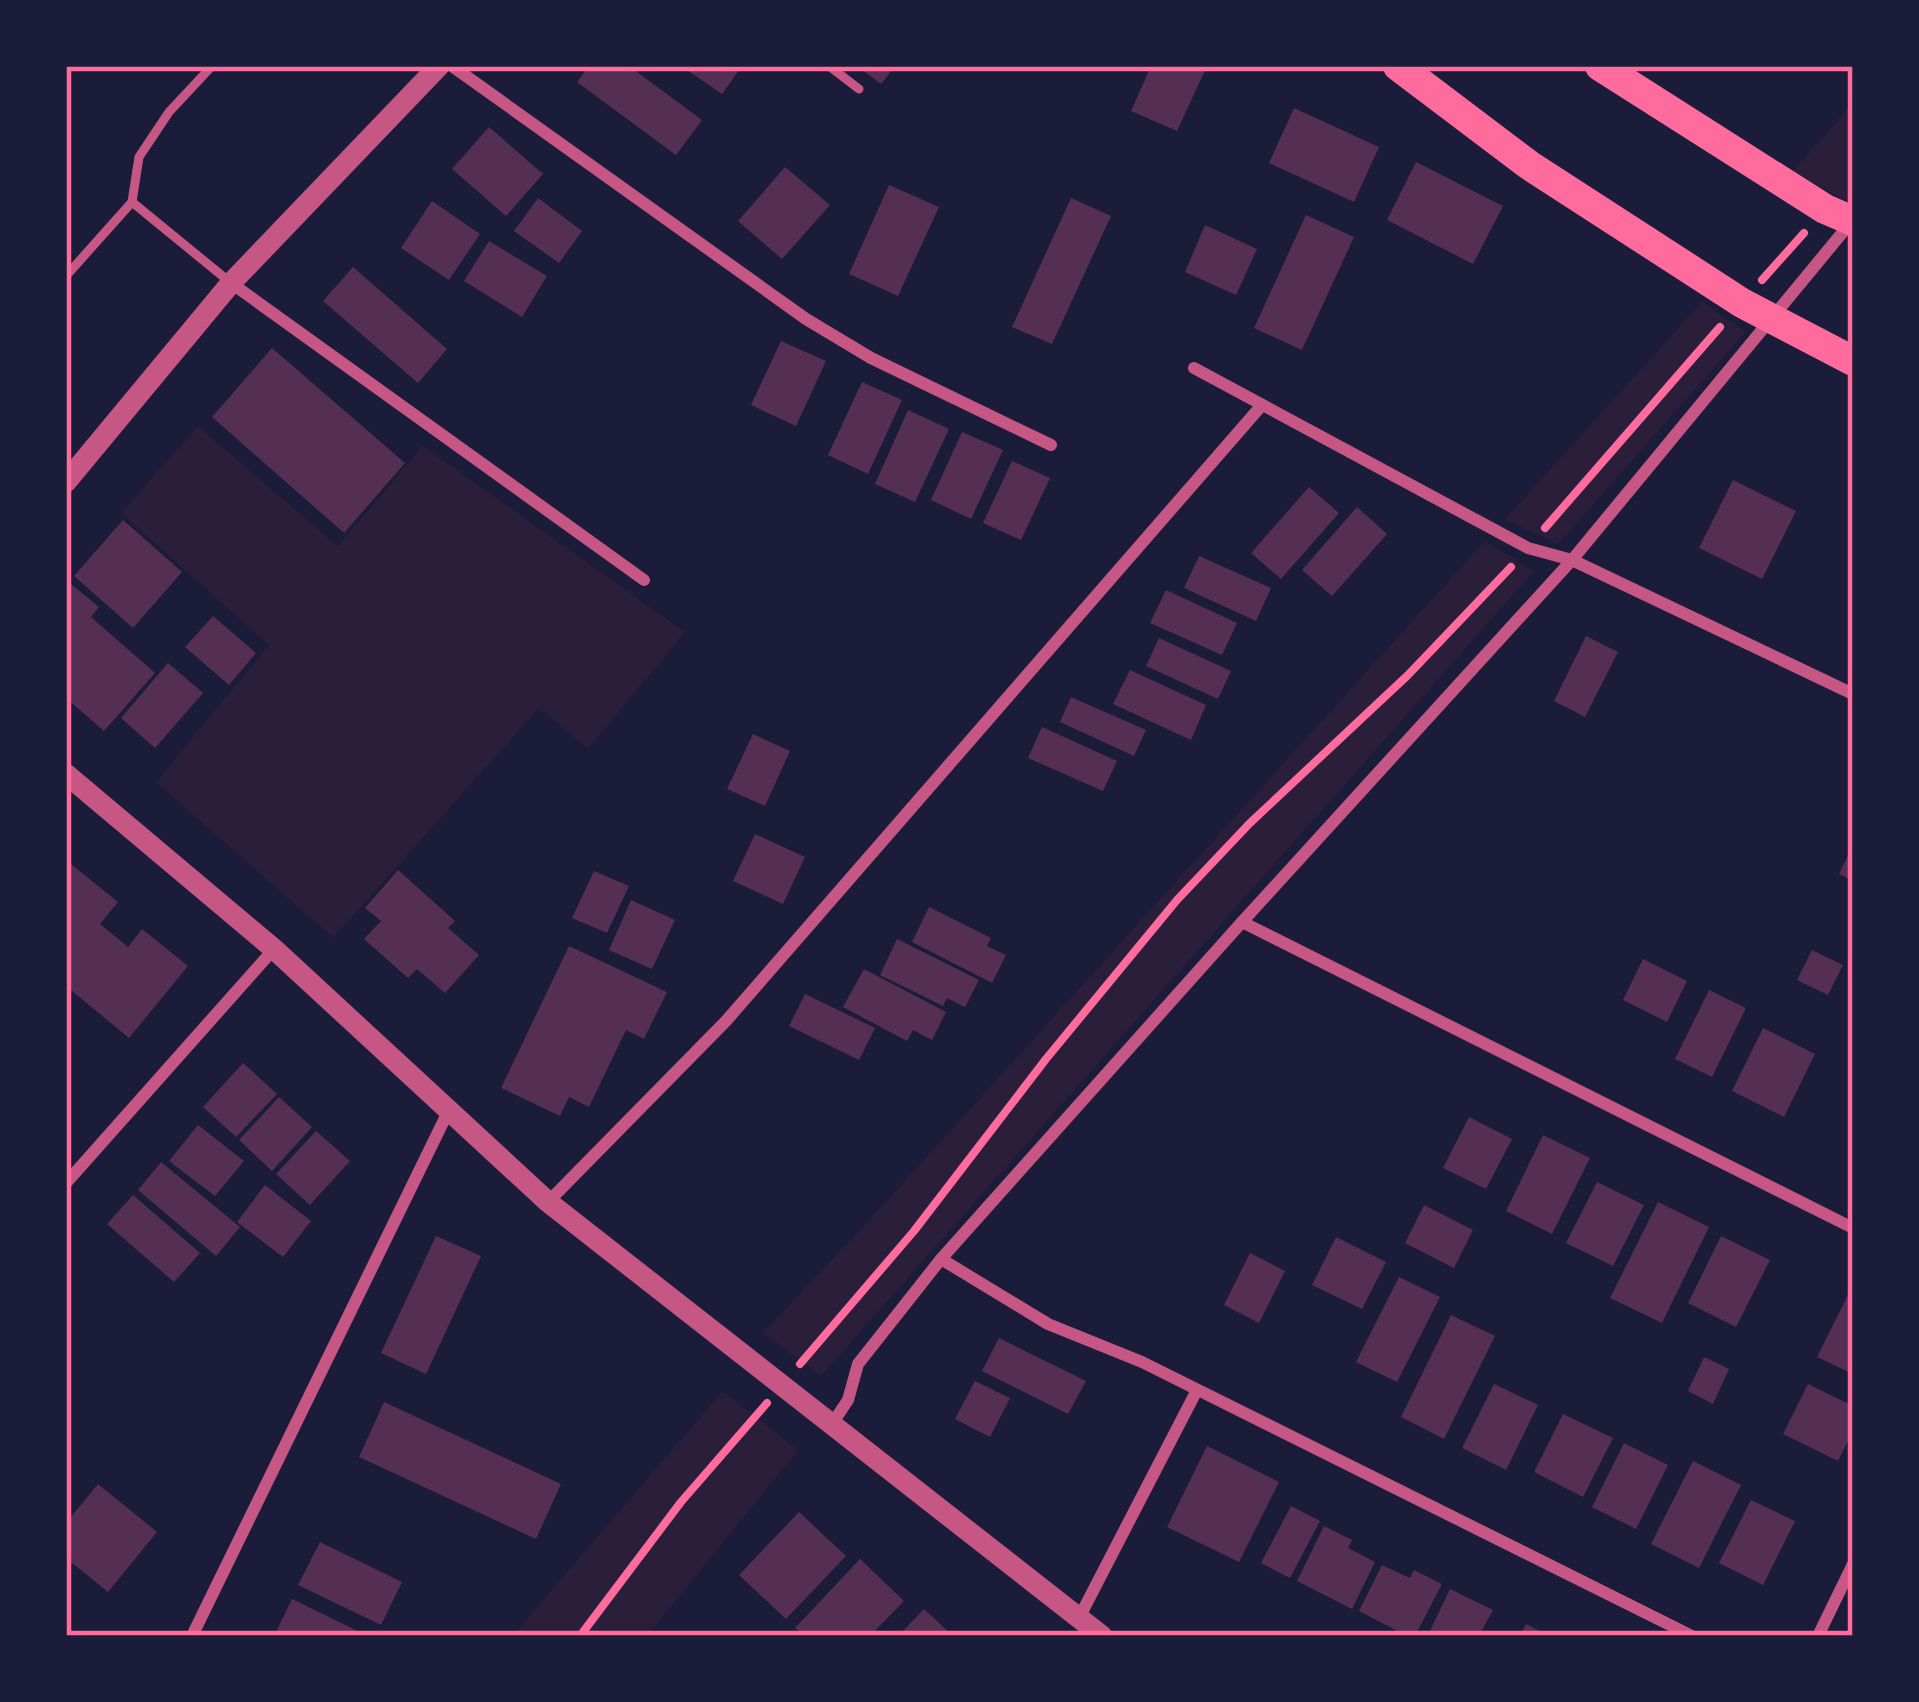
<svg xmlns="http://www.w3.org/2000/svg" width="1919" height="1702" viewBox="0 0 1919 1702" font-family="'Roboto Condensed',sans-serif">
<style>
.green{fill:#2a1e3b}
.building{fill:#542f53}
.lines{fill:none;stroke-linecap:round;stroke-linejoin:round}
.path{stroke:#ff6b9d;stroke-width:8}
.service{stroke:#c65784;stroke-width:9}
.minor{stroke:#c65784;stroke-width:12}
.tertiary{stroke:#c65784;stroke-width:21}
.primary{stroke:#ff6b9d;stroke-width:30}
.neatline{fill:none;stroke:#ff6b9d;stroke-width:4.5}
</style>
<rect width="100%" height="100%" fill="#1b1b3a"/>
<g class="green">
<polygon points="1853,103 1853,205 1793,171"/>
<polygon points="1702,302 1746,332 1558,544 1505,519"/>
<polygon points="198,426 338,546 423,446 685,632 588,749 539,708 333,938 156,782 269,645 121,513"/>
<polygon points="1485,541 1534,571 821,1376 763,1333 872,1217"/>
<polygon points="723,1391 798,1450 647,1636 512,1636"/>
</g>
<g class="building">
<polygon points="589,66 629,66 702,120 676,155 577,82"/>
<polygon points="681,66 742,66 722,94"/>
<polygon points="857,66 895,66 881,84"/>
<polygon points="1151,66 1207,66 1177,131 1131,111"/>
<polygon points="1294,108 1379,147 1354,202 1269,163"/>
<polygon points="489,127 543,174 506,216 452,169"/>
<polygon points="1416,162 1503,206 1473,264 1387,220"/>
<polygon points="785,167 830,205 782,259 738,221"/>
<polygon points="889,185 939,207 898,296 849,274"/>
<polygon points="538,198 582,231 559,263 514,231"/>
<polygon points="1071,198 1111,216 1052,344 1012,327"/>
<polygon points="432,201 480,234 449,280 401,248"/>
<polygon points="1306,215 1354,237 1302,350 1254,328"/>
<polygon points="1205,225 1257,249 1236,295 1185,272"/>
<polygon points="489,241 547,276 522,317 464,281"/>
<polygon points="353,267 447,349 418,383 323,301"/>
<polygon points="781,341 826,361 796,426 751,405"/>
<polygon points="272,348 405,463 344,533 212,417"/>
<polygon points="862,382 902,400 868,474 828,455"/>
<polygon points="908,410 949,429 915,502 875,484"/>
<polygon points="962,432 1003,450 971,519 931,500"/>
<polygon points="1012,461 1050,478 1021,540 983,523"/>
<polygon points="1733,480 1796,511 1762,579 1699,548"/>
<polygon points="1309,487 1339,513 1281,579 1251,553"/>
<polygon points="1357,507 1387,534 1332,596 1302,570"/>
<polygon points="123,520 182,572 133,628 74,576"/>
<polygon points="1199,556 1271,588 1256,621 1184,588"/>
<polygon points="66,580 99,607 91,617 155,673 104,731 66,698"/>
<polygon points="1166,590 1237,623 1222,655 1150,623"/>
<polygon points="213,616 256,653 229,685 185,647"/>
<polygon points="1586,636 1618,652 1585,717 1554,701"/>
<polygon points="1159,638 1231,671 1218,699 1146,666"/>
<polygon points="168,663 203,693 155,748 121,718"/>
<polygon points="1130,670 1206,705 1191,740 1113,704"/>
<polygon points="1071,697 1146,730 1134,756 1060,722"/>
<polygon points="1042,727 1117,761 1103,791 1028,758"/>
<polygon points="753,734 790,751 765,806 727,789"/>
<polygon points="755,834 805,857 783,904 733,881"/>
<polygon points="1853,845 1853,881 1839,874"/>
<polygon points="66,860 118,902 100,924 128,947 142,929 188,966 129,1038 66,986"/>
<polygon points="398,870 455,921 448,928 479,955 445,993 417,969 408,978 364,939 381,921 365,908"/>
<polygon points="594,871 629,886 607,933 572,918"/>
<polygon points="631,900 675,920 652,969 609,950"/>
<polygon points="929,907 991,938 987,946 1006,955 992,983 912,942"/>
<polygon points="897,939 979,980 965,1007 947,998 943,1006 880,975"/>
<polygon points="569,946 667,992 644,1039 626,1030 589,1107 569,1097 560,1116 501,1088"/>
<polygon points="1812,950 1843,965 1828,995 1797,980"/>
<polygon points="1643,959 1687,981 1667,1022 1623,1000"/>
<polygon points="864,969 946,1012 932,1040 913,1030 907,1041 843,1007"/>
<polygon points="1709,990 1746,1008 1712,1077 1675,1059"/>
<polygon points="805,994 875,1028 859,1060 789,1026"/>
<polygon points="1763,1028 1815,1054 1784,1117 1732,1091"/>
<polygon points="243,1063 277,1094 236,1137 203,1107"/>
<polygon points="279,1097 312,1127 272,1171 239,1140"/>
<polygon points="1469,1117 1512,1139 1486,1189 1443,1168"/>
<polygon points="198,1125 244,1161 215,1196 169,1161"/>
<polygon points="316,1131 350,1161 310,1205 276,1174"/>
<polygon points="1543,1135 1590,1158 1552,1234 1506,1211"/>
<polygon points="161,1162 240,1227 216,1256 138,1190"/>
<polygon points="1597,1182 1644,1205 1613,1266 1566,1243"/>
<polygon points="265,1185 311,1221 283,1257 237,1222"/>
<polygon points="133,1195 200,1253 174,1282 107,1224"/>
<polygon points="1658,1202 1709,1227 1662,1323 1610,1298"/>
<polygon points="1424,1205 1473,1230 1454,1268 1405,1243"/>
<polygon points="436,1236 481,1256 426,1374 381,1353"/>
<polygon points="1721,1236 1770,1260 1736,1327 1688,1303"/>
<polygon points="1336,1237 1386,1262 1362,1309 1312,1285"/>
<polygon points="1250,1253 1285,1271 1259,1323 1224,1305"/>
<polygon points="1399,1277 1440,1297 1397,1382 1356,1362"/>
<polygon points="1853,1285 1853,1374 1817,1357"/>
<polygon points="1451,1315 1495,1336 1444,1439 1401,1417"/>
<polygon points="999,1338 1086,1381 1068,1414 982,1371"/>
<polygon points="1704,1357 1729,1369 1713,1404 1688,1391"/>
<polygon points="975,1381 1010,1398 990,1437 955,1419"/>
<polygon points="1494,1384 1538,1405 1506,1470 1462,1448"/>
<polygon points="1808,1384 1853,1406 1853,1431 1838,1461 1783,1434"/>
<polygon points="384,1402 561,1484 536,1539 359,1457"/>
<polygon points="1563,1414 1613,1438 1583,1497 1534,1472"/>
<polygon points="1624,1443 1668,1465 1636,1529 1592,1507"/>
<polygon points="1207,1446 1279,1482 1239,1562 1167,1527"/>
<polygon points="1693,1461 1741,1485 1699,1568 1651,1544"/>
<polygon points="98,1484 157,1532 108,1592 66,1558 66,1523"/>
<polygon points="1751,1500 1795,1521 1763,1585 1719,1563"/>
<polygon points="1291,1506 1320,1521 1290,1578 1261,1563"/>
<polygon points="799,1512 846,1556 786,1619 739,1575"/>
<polygon points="1324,1526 1352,1540 1348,1548 1375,1562 1352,1609 1297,1581"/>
<polygon points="320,1542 402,1582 381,1625 298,1585"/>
<polygon points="860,1559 904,1601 870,1636 804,1636 795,1628"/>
<polygon points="1382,1565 1410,1578 1414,1570 1442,1584 1415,1636 1407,1636 1359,1611"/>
<polygon points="1450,1589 1493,1610 1479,1636 1428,1635"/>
<polygon points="292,1599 368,1636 274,1636"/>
<polygon points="924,1609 953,1636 898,1636"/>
<polygon points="1526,1624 1550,1636 1520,1636"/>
</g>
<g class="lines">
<g class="path">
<polyline points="1762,280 1804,233"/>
<polyline points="1545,528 1720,327"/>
<polyline points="800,1364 914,1231 1046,1059 1177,900 1250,823 1408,675 1511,567"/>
<polyline points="580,1636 681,1502 767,1403"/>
</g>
<g class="service">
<polyline points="829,66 859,89"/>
<polyline points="132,202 139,157 169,112 212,66"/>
<polyline points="66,276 132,202 231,283"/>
</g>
<g class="minor">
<polyline points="452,66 806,319 871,358 1051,445"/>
<polyline points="231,283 644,580"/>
<polyline points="1194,368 1528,548 1572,560 1853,694"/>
<polyline points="1242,922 1853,1228"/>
<polyline points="66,1183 274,949"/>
<polyline points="548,1202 726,1021 1262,405"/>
<polyline points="941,1259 1048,1324 1142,1362 1692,1636"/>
<polyline points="832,1424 848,1400 858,1364 941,1259 1242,922 1572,560 1852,221"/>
<polyline points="1079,1618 1197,1390"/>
<polyline points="192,1636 448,1112"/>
<polyline points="1818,1636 1853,1564"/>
</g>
<g class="tertiary">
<polyline points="66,482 231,283 439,66"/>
<polyline points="66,774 274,949 548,1202 1102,1636"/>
</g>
<g class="primary">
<polyline points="1398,66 1529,165 1742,303 1853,361"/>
<polyline points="1600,66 1825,209 1853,221"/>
</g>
</g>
<rect width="1919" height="1702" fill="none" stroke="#1b1b3a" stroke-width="138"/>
<rect x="69" y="69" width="1781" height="1564" class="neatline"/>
</svg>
